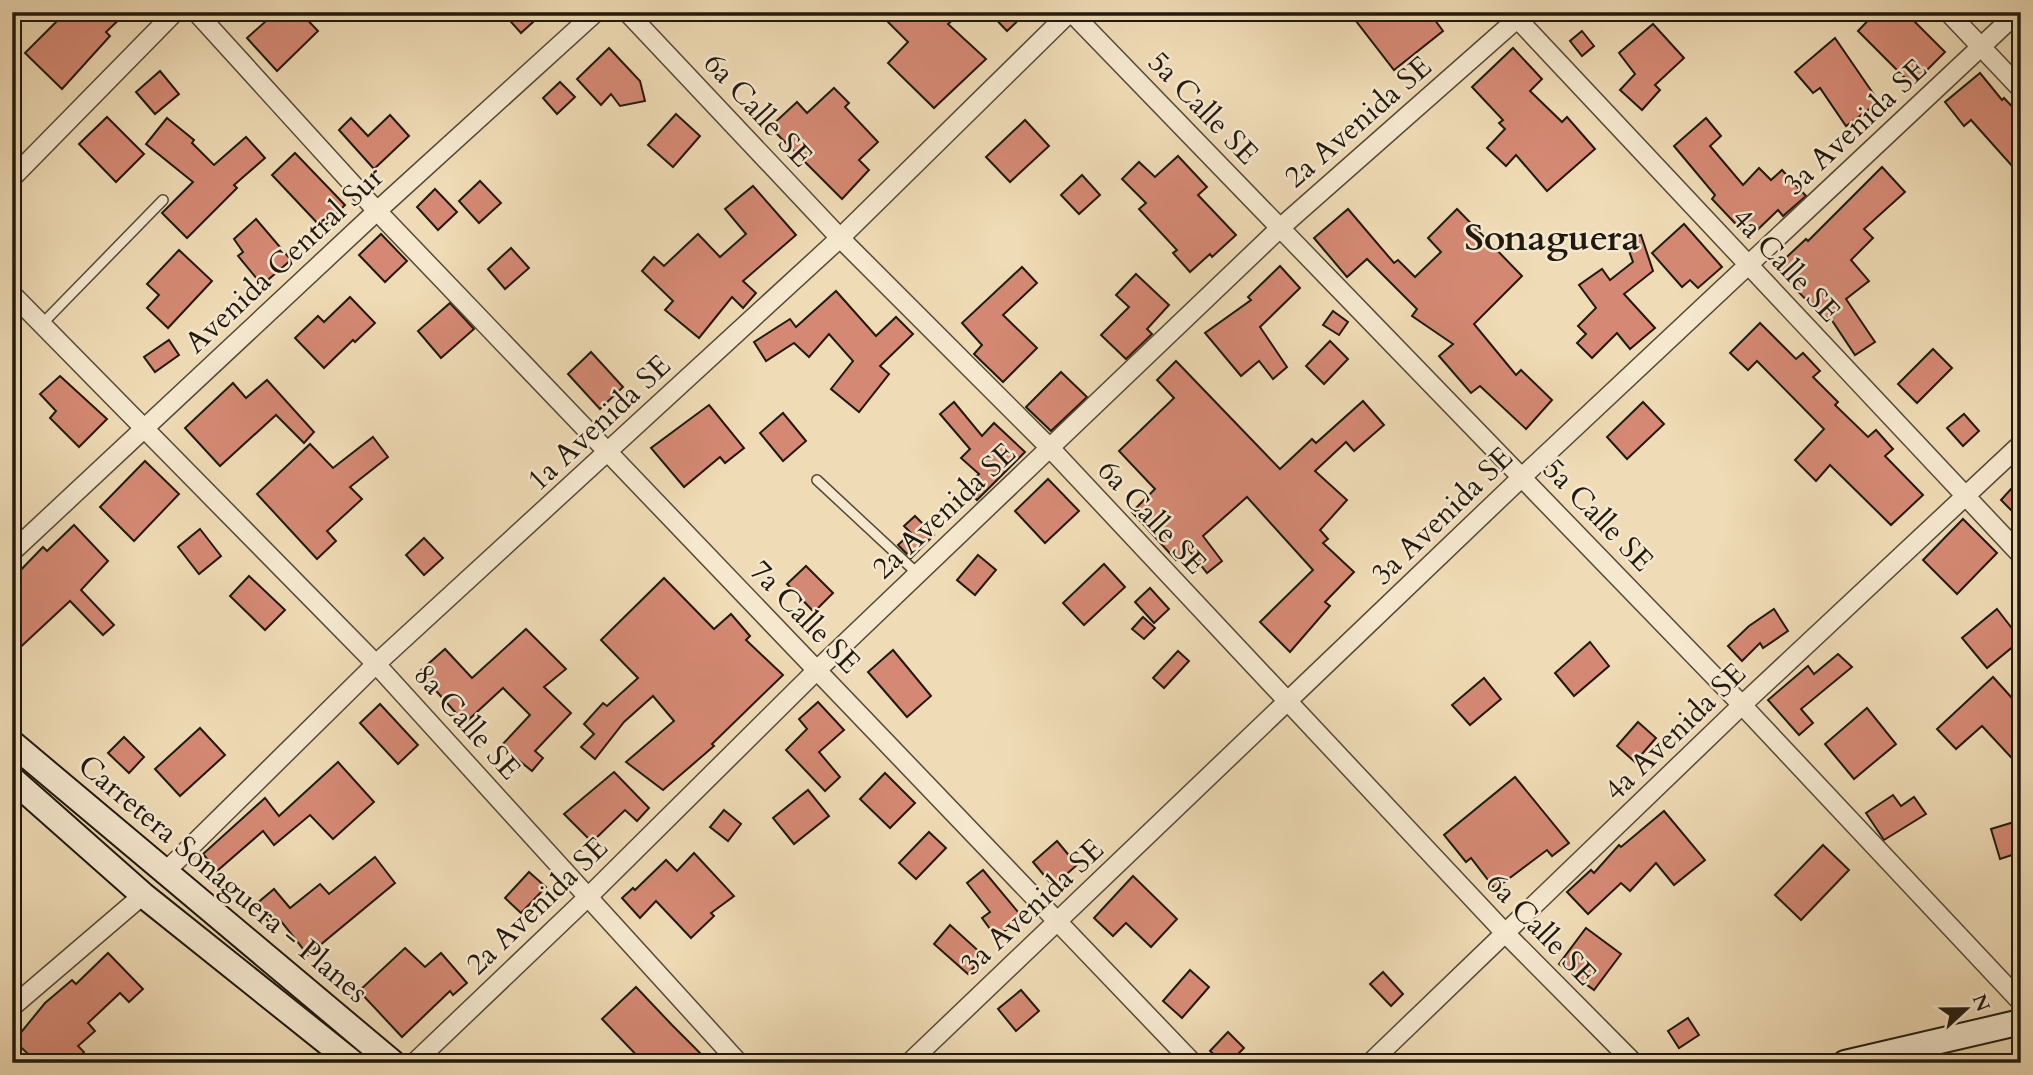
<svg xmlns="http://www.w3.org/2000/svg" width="2033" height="1075" viewBox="0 0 2033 1075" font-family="Cardo,serif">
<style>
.building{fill:#d58974;stroke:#20190f;stroke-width:2}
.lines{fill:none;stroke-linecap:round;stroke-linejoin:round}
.service-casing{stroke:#544a38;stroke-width:12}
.minor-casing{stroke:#544a38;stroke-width:21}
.secondary-casing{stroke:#20190f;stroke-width:28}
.service{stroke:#f5e8cf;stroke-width:9}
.minor{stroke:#f5e8cf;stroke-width:18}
.secondary{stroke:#f5e8cf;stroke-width:24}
.labels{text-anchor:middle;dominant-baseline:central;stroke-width:5;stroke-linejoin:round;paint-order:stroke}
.street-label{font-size:30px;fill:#20190f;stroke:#f5e8cf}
.district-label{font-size:37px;font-weight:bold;fill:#20190f;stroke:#f5e8cf}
</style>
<rect width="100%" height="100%" fill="#efdbb5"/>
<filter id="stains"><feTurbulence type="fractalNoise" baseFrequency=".00286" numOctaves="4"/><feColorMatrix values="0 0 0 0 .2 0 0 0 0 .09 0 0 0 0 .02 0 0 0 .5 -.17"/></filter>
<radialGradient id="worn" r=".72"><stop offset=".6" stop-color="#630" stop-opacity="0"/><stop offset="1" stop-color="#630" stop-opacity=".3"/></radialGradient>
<g class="building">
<polygon points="44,12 127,12 106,32 110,36 62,89 25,53 56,22"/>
<polygon points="276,12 300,12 318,31 277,71 247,38"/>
<polygon points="502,12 544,12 521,33"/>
<polygon points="878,12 962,12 948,24 986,59 934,108 888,63 908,42"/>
<polygon points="989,12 1027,12 1007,31"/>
<polygon points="1349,12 1429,12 1443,31 1394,70"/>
<polygon points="1876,12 1905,12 1945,52 1912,85 1858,31"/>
<polygon points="1653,24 1684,58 1655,85 1660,90 1642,110 1620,90 1635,74 1619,53"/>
<polygon points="1582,31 1594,46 1582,56 1570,41"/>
<polygon points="1835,38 1879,102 1846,126 1820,88 1813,93 1795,72"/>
<polygon points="609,48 640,81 645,101 620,106 611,94 601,105 577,79"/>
<polygon points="1513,48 1542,79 1530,91 1562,122 1567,117 1595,149 1547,191 1516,155 1506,166 1487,148 1505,129 1499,123 1503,120 1472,87"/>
<polygon points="160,71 179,94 155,114 136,92"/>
<polygon points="1980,73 2002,100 2004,98 2021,116 2021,176 1971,120 1964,126 1945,102"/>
<polygon points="560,82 575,97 557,114 543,98"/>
<polygon points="834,88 849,103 845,107 878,142 859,160 869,170 842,199 770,127 797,102 807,113"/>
<polygon points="676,114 700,136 673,167 648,145"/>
<polygon points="390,115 409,136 374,169 339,130 351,118 368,136"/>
<polygon points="107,117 144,154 116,182 79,144"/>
<polygon points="167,118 194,140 192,143 214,165 246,137 265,158 234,185 237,188 187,238 162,213 193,182 146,144"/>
<polygon points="1706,118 1721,136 1710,146 1743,185 1759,168 1771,180 1782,170 1806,196 1783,216 1778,210 1749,238 1712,199 1715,195 1674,146"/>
<polygon points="1025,120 1049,146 1010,182 986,157"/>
<polygon points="295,153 345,205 322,228 272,175"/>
<polygon points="1178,156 1207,187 1198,195 1236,235 1212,257 1210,254 1190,272 1173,253 1177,250 1139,209 1146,203 1122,179 1139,162 1155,177"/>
<polygon points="1882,167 1905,192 1864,229 1873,238 1851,260 1869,281 1846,299 1875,342 1855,355 1829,316 1826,320 1775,268 1806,239 1808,241"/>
<polygon points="1082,175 1100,195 1079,214 1061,195"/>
<polygon points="480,181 501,203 479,223 459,201"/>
<polygon points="753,186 796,235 743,281 756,293 743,308 732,297 699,338 665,310 673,301 642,271 654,257 664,266 698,234 720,257 746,234 725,209"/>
<polygon points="435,189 457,212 438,230 417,207"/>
<polygon points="1348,209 1394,263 1398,260 1415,277 1441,252 1428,238 1457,209 1522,276 1474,324 1516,375 1521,370 1552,400 1526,429 1480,386 1471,393 1439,356 1453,344 1412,316 1417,309 1367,259 1347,277 1314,238"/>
<polygon points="256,219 291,260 262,285 238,256 243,252 234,239"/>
<polygon points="1684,224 1722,267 1698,288 1690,280 1682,287 1652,253"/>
<polygon points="381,234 407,261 385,282 359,255"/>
<polygon points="1641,235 1653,271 1624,294 1655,328 1630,349 1617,333 1592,358 1577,343 1586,334 1578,326 1596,308 1579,285 1602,269 1610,280 1633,262 1625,240"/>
<polygon points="511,248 529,268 505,289 488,269"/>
<polygon points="179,250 212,281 168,328 147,308 159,295 147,284"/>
<polygon points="1280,266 1300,288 1260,327 1287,367 1273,379 1259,361 1241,376 1205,333 1251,300 1248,297"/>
<polygon points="1022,267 1037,283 1003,315 1037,348 1003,382 974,354 982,345 962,323"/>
<polygon points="1136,274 1169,305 1147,329 1152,334 1126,359 1101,335 1129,307 1116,295"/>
<polygon points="836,291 876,336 896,317 913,334 880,366 889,374 859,412 831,389 853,361 829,334 809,357 794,343 766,361 754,342 790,319 796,327"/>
<polygon points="350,297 375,323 355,342 353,340 324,368 295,338 318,316 324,322"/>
<polygon points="450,303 474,329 441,358 418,331"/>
<polygon points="1333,311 1348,322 1339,335 1323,325"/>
<polygon points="1760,323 1796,359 1803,353 1820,371 1813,377 1838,402 1835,405 1868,437 1876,430 1893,449 1885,456 1923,495 1891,525 1830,465 1816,481 1795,460 1824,429 1757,361 1748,370 1730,353"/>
<polygon points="169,340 179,355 155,372 144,357"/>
<polygon points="1330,341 1348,359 1324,384 1306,366"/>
<polygon points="1933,349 1952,368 1917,403 1898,384"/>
<polygon points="591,352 623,387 600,409 568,374"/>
<polygon points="1176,361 1280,469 1312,439 1316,443 1363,401 1384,425 1354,451 1346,442 1315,471 1347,500 1320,530 1328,539 1323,543 1354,572 1325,602 1330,606 1290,652 1260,622 1313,570 1247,497 1203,536 1222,561 1207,573 1188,549 1176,560 1132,512 1155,489 1119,451 1174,398 1157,380"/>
<polygon points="1061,372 1087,397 1051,431 1026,407"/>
<polygon points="60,376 107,419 79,447 50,418 56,411 40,394"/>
<polygon points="267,380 314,432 304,443 276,415 220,466 185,428 233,383 246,398"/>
<polygon points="954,402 982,436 994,423 1025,452 977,500 965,487 979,474 961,458 970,449 940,414"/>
<polygon points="1643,402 1664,424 1627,459 1607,437"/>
<polygon points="709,405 744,448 725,463 720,457 684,487 651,448"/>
<polygon points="783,413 806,441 783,461 760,433"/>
<polygon points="1964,414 1979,431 1963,446 1947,428"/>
<polygon points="373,437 388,457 350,487 362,499 327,531 336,541 317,559 257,494 310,444 333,468"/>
<polygon points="145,461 179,494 134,541 100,507"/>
<polygon points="2021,478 2021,520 2001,500"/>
<polygon points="1048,479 1079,511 1045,543 1015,511"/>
<polygon points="915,516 934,535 911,558 898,545 911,533 904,526"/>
<polygon points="1963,519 1997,553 1957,594 1923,560"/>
<polygon points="74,525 108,561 81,590 114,625 103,635 70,601 12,655 12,579 43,547 47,551"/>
<polygon points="200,529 221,556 199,574 178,547"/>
<polygon points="424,538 443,558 424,575 406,555"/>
<polygon points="978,555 996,570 975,595 957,580"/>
<polygon points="1104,564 1125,587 1084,625 1063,603"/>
<polygon points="806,566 833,593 814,612 787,584"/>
<polygon points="249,576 285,610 265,630 230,596"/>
<polygon points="664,578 714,629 731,614 750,636 746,640 783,675 712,744 714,746 663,790 626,762 674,721 653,696 624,722 595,759 581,747 594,734 584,724 603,703 607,706 638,678 601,640"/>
<polygon points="1150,588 1169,609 1154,623 1135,602"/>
<polygon points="1774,609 1788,631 1763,648 1760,643 1742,661 1728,646 1749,626"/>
<polygon points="1997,609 2021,640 1987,668 1962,638"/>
<polygon points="1143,617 1155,628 1144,639 1132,629"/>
<polygon points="526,629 566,669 544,687 571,713 535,751 543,758 532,771 501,746 530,715 503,688 465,723 419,672 445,649 472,678"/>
<polygon points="1590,642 1609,666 1574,696 1555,673"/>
<polygon points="893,650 931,696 907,717 868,672"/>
<polygon points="1178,651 1189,661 1164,688 1153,678"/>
<polygon points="1838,654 1852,667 1801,709 1813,723 1799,735 1768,700 1808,666 1814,674"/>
<polygon points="1993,677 2021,708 2021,768 1982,726 1956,749 1937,729"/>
<polygon points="1484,678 1501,699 1470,725 1452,705"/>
<polygon points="818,702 844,730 819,752 840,777 825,791 786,750 807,729 799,719"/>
<polygon points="380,704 418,745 398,764 360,723"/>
<polygon points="1867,708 1896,744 1854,779 1825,744"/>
<polygon points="1638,722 1656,738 1635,762 1617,746"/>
<polygon points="200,728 225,755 180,796 155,769"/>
<polygon points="124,737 144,757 129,773 108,753"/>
<polygon points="338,762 374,802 333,839 310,815 274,845 263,831 217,871 203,854 265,798 279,816"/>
<polygon points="614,772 649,808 637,821 625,810 592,842 564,814"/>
<polygon points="885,773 915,803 890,828 860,799"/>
<polygon points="1515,777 1569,843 1552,856 1547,850 1495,889 1471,858 1466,862 1444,835"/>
<polygon points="808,790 829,816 794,844 773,818"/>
<polygon points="1893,795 1901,806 1914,797 1926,814 1884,840 1866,813"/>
<polygon points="724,810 741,824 728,841 710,827"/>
<polygon points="1664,811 1705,860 1674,885 1656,863 1630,891 1621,883 1588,914 1567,892 1591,870 1594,873 1619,845 1621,847"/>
<polygon points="2014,822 2021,852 2000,859 1991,829"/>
<polygon points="929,832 946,848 916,879 899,863"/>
<polygon points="1057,841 1077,865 1053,886 1033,862"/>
<polygon points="1823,845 1849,870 1801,920 1775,895"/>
<polygon points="694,853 734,896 711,913 714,916 691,938 656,901 640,918 622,898 633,888 635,890 666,860 677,871"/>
<polygon points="375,857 395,883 308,955 280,920 272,926 255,905 274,889 290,908 320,884 329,894"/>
<polygon points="983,870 1023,918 996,937 982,918 990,912 967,883"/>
<polygon points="529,872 546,887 521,913 505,898"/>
<polygon points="1133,876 1177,919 1151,947 1126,923 1113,936 1094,918"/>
<polygon points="950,925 984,956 968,974 934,944"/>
<polygon points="1586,928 1621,954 1594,990 1559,964"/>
<polygon points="405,948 425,967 441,953 467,983 453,995 450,991 402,1037 359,991"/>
<polygon points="108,953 143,989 129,1002 120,993 88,1023 95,1031 78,1046 84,1052 74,1063 38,1063 14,1041 45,1003 72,980 76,984"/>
<polygon points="1190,970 1209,987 1182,1018 1163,1001"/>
<polygon points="1383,972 1403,994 1391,1006 1370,984"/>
<polygon points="636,987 672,1025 710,1063 644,1063 602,1019"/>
<polygon points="1021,990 1039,1011 1016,1031 998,1009"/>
<polygon points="1688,1018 1699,1035 1679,1048 1668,1031"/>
<polygon points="1228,1032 1244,1048 1229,1063 1224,1063 1210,1051"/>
</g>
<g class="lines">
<defs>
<g id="service">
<polyline points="42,324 163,200"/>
<polyline points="817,480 918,574"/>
</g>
<g id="minor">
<polyline points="196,12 377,211 1193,1063"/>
<polyline points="627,12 840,238 1051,449 1506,934 1634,1063"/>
<polyline points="1071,12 1742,705 2021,1002"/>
<polyline points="1511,12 2021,555"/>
<polyline points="1948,12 2021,89"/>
<polyline points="12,178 175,12"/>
<polyline points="12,294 376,664 739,1063"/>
<polyline points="12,552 377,211 596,12"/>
<polyline points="164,873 376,664 840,238 1070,12"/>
<polyline points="12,1007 143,895"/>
<polyline points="414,1063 588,897 817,670 1280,228 1525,12"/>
<polyline points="909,1063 1522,477 2018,12"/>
<polyline points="1370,1063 1742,705 2021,444"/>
</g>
<g id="secondary">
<polyline points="12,743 393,1063"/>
<polyline points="12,779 143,895 353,1063"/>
<polyline points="1845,1063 2021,1022"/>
</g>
</defs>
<use href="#service" class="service-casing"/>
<use href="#minor" class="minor-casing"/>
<use href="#secondary" class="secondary-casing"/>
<use href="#service" class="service"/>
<use href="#minor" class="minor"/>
<use href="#secondary" class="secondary"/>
</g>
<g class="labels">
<g class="street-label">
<text transform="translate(1203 108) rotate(46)">5a Calle SE</text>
<text transform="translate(758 110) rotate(47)">6a Calle SE</text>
<text transform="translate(1358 122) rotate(-41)">2a Avenida SE</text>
<text transform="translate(1855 127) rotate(-43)">3a Avenida SE</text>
<text transform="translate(284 260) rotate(-43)">Avenida Central Sur</text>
<text transform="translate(1786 265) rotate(47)">4a Calle SE</text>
<text transform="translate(599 423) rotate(-43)">1a Avenida SE</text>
<text transform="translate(944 511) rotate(-43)">2a Avenida SE</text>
<text transform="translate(1598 515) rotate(46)">5a Calle SE</text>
<text transform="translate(1442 516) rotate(-44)">3a Avenida SE</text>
<text transform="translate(1152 517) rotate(47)">6a Calle SE</text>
<text transform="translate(805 617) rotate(46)">7a Calle SE</text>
<text transform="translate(467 722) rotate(48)">8a Calle SE</text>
<text transform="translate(1675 732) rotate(-44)">4a Avenida SE</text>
<text transform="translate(223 879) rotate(40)">Carretera Sonaguera - Planes</text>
<text transform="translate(537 906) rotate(-44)">2a Avenida SE</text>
<text transform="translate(1032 907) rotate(-43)">3a Avenida SE</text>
<text transform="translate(1541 929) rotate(46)">6a Calle SE</text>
</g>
<g class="district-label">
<text x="1552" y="238">Sonaguera</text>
</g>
</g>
<rect width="2033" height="1075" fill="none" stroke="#efdbb5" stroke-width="42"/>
<rect x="14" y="14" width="2005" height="1047" fill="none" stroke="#20190f" stroke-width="3.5"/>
<rect x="21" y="21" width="1991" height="1033" fill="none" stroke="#20190f" stroke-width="2"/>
<g transform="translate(1966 1009) rotate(68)" stroke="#f5e8cf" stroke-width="5" paint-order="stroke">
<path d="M0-5L12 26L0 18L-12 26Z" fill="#20190f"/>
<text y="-10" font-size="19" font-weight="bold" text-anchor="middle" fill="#20190f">N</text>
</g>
<rect width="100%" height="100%" filter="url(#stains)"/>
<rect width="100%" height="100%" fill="url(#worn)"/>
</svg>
